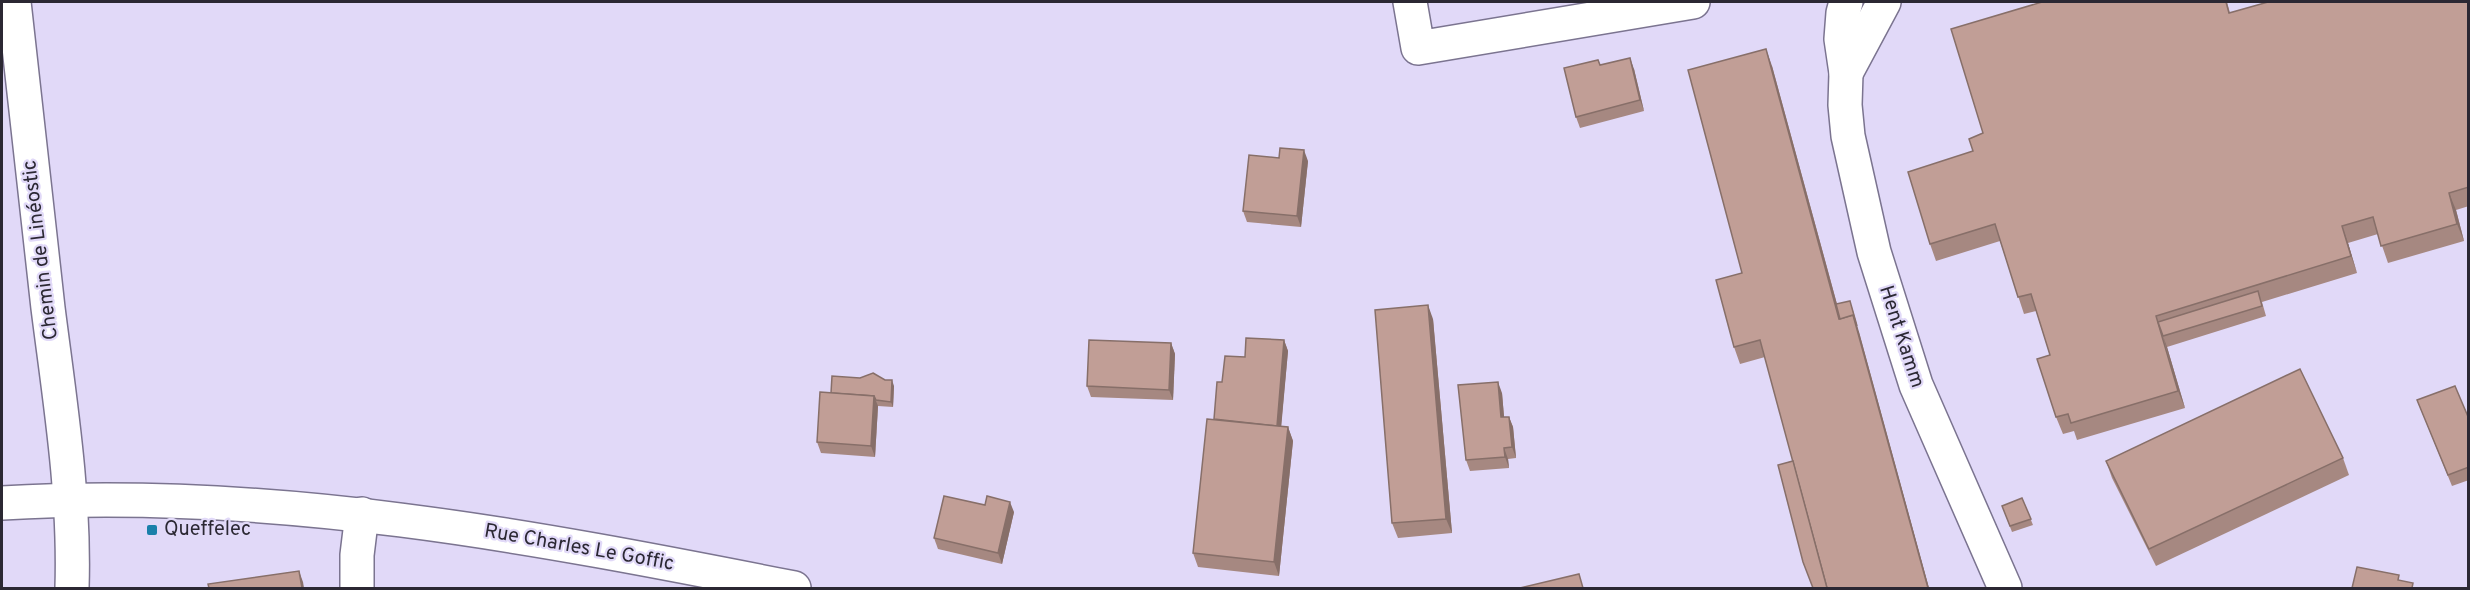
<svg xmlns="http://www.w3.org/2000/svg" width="2470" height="590" viewBox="0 0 2470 590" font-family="Overpass,sans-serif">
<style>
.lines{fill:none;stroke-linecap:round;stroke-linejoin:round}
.minor-casing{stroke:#7b7490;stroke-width:36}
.minor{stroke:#fff;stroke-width:33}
.wall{fill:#a68881}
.shaded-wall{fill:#876f69}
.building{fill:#c19e96;stroke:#876f69;stroke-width:1.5}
.poi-dot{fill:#1a80aa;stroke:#e1d9f8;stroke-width:2}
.labels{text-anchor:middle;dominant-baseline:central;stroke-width:4.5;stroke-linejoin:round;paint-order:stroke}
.street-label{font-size:20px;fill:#2b2833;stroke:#e1d9f8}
.poi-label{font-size:20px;fill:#2b2833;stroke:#e1d9f8;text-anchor:start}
</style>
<rect width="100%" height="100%" fill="#e1d9f8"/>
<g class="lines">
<defs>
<g id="minor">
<path d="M 14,2 C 25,104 36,206 48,308 C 60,402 75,494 72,588"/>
<polyline points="1410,2 1418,48 1693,2"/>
<polyline points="1846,2 1843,13 1841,39 1846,73 1845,105 1848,136 1874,252 1916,385 2005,588"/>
<polyline points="1846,73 1884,2"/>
<path d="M 2,503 C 273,487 530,536 794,588"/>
<polyline points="357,588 357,555 362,514"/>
</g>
</defs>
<use href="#minor" class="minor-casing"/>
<use href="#minor" class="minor"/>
</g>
<g class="wall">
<polygon points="2042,2 2227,2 2230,13 2469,2 2469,206 2456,210 2464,241 2388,263 2378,234 2348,243 2357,273 2262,302 2266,316 2167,347 2185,408 2077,440 2074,431 2063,434 2056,417 2050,355 2036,311 2024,314 2000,241 1936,261 1930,244 1973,151 1983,133"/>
<polygon points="1600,65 1634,69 1644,111 1580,128 1576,117"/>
<polygon points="1772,66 1837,304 1859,332 1929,588 1793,461 1765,357 1740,364 1734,347 1742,273"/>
<polygon points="1308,161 1301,227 1247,222 1243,211"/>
<polygon points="1433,319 1452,533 1398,538 1392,523"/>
<polygon points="1284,340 1288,351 1281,426 1288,427 1293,441 1279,576 1198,567 1193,553 1214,419 1222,382"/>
<polygon points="1171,343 1175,354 1173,400 1091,397 1087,386"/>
<polygon points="894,386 893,407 878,406 875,457 821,453 817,442 831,393"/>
<polygon points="1502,393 1504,417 1509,417 1513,427 1516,458 1508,459 1509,468 1470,471 1466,460"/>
<polygon points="2417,400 2469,419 2469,480 2452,486"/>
<polygon points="2343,458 2349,475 2156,566 2112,478 2106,461"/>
<polygon points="2022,498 2033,525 2012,532 2002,506"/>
<polygon points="1014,512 1002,564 938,549 934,538"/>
</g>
<g class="shaded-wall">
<polygon points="1766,49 1772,66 1844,330 1839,319"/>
<polygon points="1630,58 1634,69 1644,111 1640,100"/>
<polygon points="1304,150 1308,161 1301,227 1297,216"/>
<polygon points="2449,193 2456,210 2464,241 2457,224"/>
<polygon points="2342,226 2348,243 2357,273 2351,256"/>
<polygon points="1428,305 1433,319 1452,533 1446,519"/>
<polygon points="1852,307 1859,332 1929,588 1928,588 1853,315"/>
<polygon points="2163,336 2167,347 2185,408 2178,391"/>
<polygon points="1284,340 1288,351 1280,440 1276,429"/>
<polygon points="1171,343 1175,354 1173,400 1169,390"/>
<polygon points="892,380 894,386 893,407 891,402"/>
<polygon points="1498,382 1502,393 1505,428 1501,417"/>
<polygon points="874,396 878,406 875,457 871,446"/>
<polygon points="1509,417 1513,427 1516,458 1512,447"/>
<polygon points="1288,427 1293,441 1279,576 1274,562"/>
<polygon points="1504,448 1508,459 1509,468 1505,457"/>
<polygon points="1010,502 1014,512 1002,564 998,553"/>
<polygon points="299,571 303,582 304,588 302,588"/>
</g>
<g class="building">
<polygon points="2042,2 2226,2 2229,13 2268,2 2469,2 2469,187 2449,193 2457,224 2381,246 2373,217 2342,226 2351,256 2156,316 2178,391 2071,423 2068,414 2056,417 2037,359 2050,355 2031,294 2018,297 1995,224 1930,244 1908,172 1973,151 1969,139 1983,133 1951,29"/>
<polygon points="1766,49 1839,319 1853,315 1928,588 1827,588 1760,340 1734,347 1716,280 1742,273 1688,70"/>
<polygon points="1630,58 1640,100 1576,117 1564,68 1598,60 1600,65"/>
<polygon points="1280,148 1304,150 1297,216 1243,211 1249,155 1279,158"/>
<polygon points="2258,291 2262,306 2163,336 2158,322"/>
<polygon points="1850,301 1857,326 1853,315 1840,319 1836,304"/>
<polygon points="1428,305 1446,519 1392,523 1375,310"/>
<polygon points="1246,338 1284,340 1277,426 1214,419 1217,382 1222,382 1225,356 1245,357"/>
<polygon points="1089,340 1171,343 1169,390 1087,386"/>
<polygon points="2300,369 2343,458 2149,549 2106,461"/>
<polygon points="873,373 885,380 892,380 891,402 876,400 874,396 831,393 832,376 860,378"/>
<polygon points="1498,382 1501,417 1509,417 1512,447 1504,448 1505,457 1466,460 1458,385"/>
<polygon points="2455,386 2469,419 2469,467 2448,475 2417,400"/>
<polygon points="820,392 874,396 871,446 817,442"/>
<polygon points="1207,419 1288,427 1274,562 1193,553"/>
<polygon points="1793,461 1827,588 1813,588 1803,562 1778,465"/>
<polygon points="944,496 985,505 987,496 1010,502 998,553 934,538"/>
<polygon points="2022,498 2031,519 2010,526 2002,506"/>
<polygon points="2357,567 2399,575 2398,580 2413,583 2412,588 2352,588"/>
<polygon points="299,571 302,588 209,588 208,584"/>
<polygon points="1579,574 1583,588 1520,588"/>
</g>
<rect class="poi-dot" x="146" y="524" width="12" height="12" rx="3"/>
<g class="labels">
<g class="street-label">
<text transform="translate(41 250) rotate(-97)">Chemin de Linéostic</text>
<text transform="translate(1901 337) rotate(72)">Hent Kamm</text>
<text transform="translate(579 548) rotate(10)">Rue Charles Le Goffic</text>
</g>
<g class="poi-label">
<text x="164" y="530">Queffelec</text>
</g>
</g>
<rect width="2470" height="590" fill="none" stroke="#2b2833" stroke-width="6"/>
</svg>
